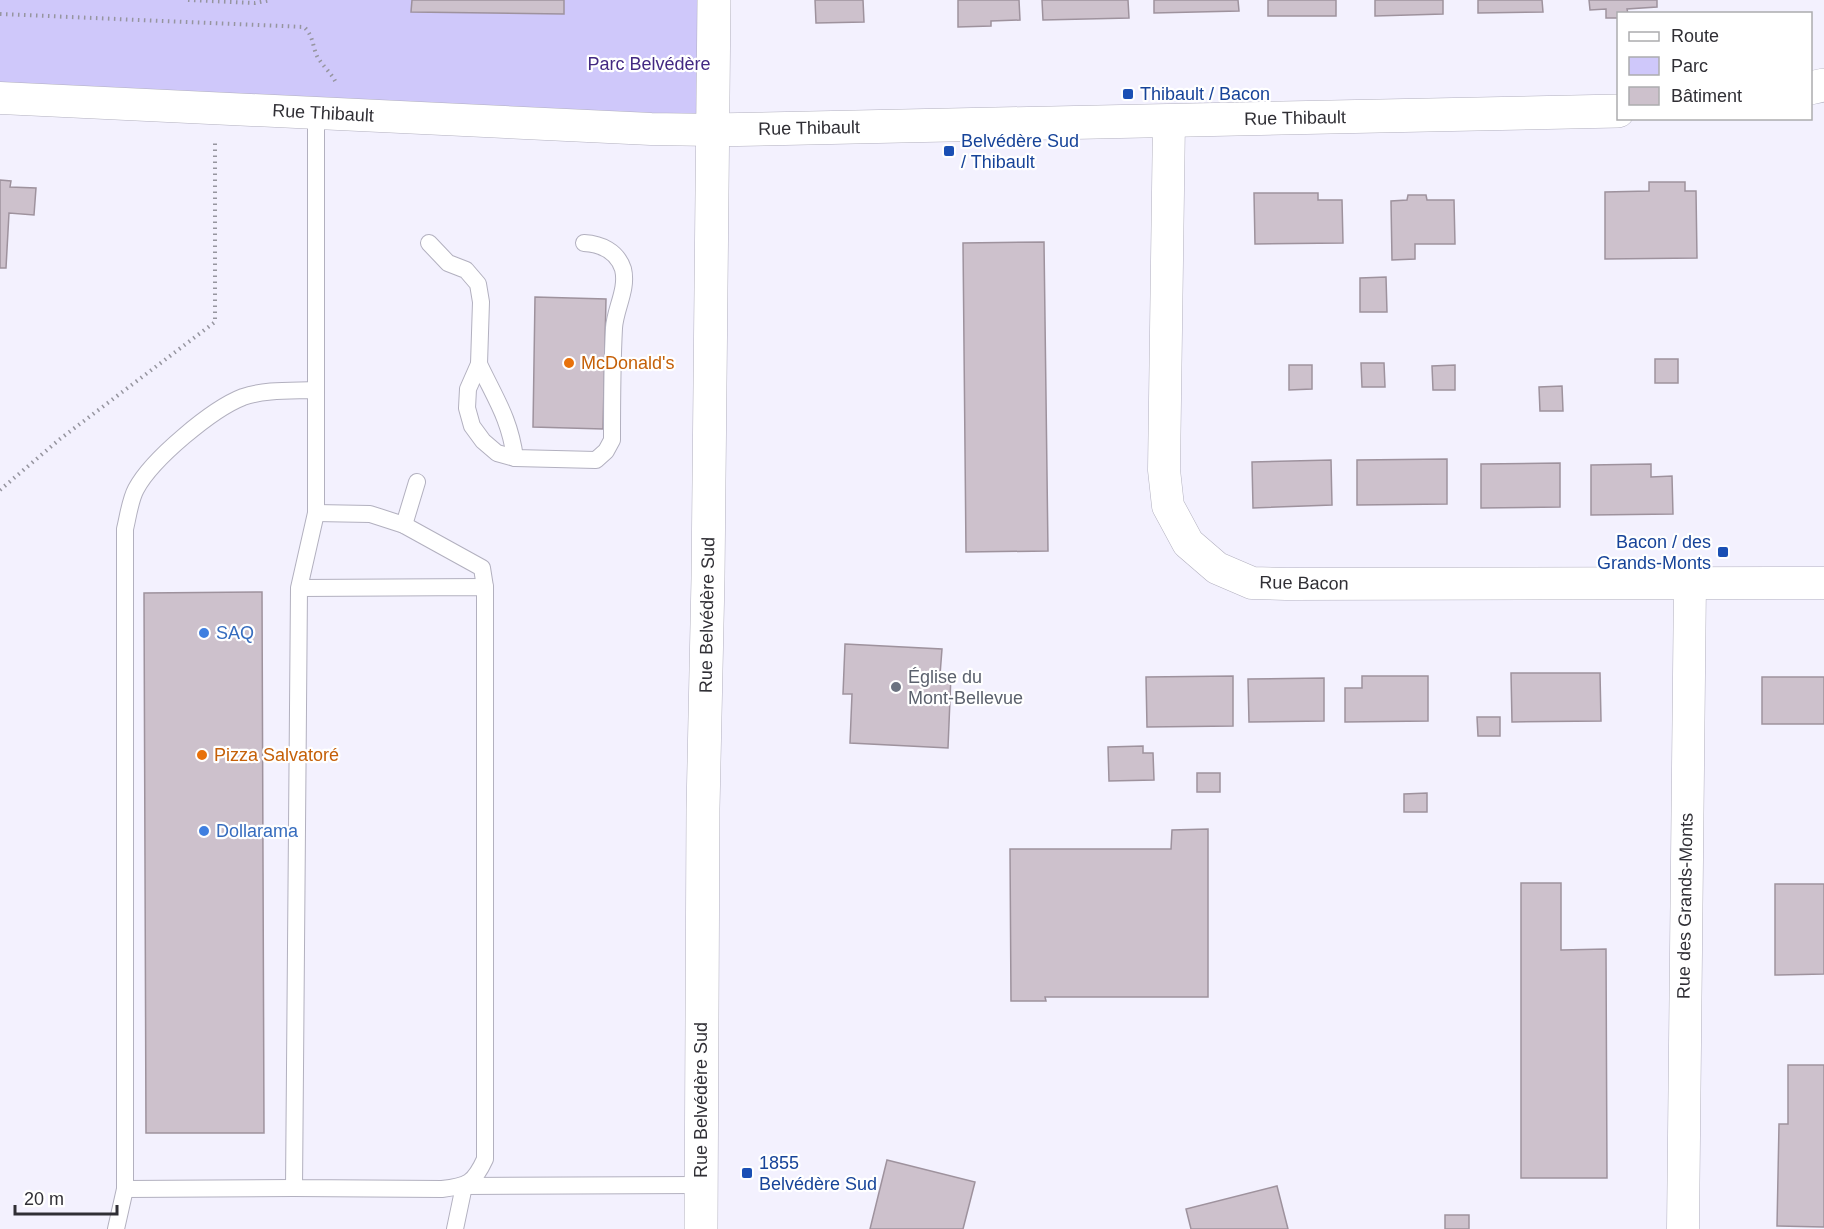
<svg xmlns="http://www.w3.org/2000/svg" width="1824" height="1229" viewBox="0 0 1824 1229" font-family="Helvetica,sans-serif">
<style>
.green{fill:#cfc8fa}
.building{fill:#cdc1cc;stroke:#9e929d;stroke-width:1.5}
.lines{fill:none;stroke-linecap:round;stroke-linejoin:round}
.lane-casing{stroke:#b2b0bf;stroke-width:18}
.street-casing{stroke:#b2b0bf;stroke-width:33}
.secondary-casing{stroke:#b2b0bf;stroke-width:34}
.path{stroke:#96959f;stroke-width:4;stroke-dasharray:1.5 4.5;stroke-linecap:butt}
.lane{stroke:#fff;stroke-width:16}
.street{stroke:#fff;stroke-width:32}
.secondary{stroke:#fff;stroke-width:33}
.transit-dot{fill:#1a4fb4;stroke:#fff;stroke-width:2}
.food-dot{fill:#e8710a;stroke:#fff;stroke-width:2}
.shop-dot{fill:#3f7fe0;stroke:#fff;stroke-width:2}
.worship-dot{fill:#6b7280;stroke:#fff;stroke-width:2}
.labels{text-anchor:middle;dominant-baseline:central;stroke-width:4.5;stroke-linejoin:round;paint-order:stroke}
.park-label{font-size:18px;fill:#432982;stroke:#fff}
.transit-label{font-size:18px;fill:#164399;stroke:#fff;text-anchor:start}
.street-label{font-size:18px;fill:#302f35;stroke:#fff}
.food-label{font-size:18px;fill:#c56008;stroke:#fff;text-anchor:start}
.shop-label{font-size:18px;fill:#366cbe;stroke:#fff;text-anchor:start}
.worship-label{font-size:18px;fill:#5b616d;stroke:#fff;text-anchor:start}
</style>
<rect width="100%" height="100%" fill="#f3f1fe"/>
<polygon class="green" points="0,0 714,0 713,130 0,98"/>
<g class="building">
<polygon points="412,0 564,0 564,14 411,12"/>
<polygon points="815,0 863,0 864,22 816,23"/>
<polygon points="958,0 1019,0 1020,20 991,21 991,26 958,27"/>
<polygon points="1042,0 1128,0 1129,18 1043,20"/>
<polygon points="1154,0 1238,0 1239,11 1154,13"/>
<rect x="1268" y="0" width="68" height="16"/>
<polygon points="1375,0 1443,0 1443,14 1375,16"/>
<polygon points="1478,0 1542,0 1543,12 1478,13"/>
<polygon points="1589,0 1657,0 1657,7 1627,9 1628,14 1618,14 1618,18 1606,18 1606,9 1590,10"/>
<polygon points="0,180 11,181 10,187 36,188 34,215 9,213 6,268 0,268"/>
<polygon points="1649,182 1685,182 1685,191 1696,191 1697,258 1605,259 1605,192 1649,191"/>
<polygon points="1254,193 1318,193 1318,200 1342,200 1343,243 1255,244"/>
<polygon points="1408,195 1426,195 1427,200 1454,200 1455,244 1415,244 1415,259 1392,260 1391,201 1407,200"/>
<polygon points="1044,242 1048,551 966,552 963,243"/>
<polygon points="1386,277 1387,312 1360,312 1360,278"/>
<polygon points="535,297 606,299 603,429 533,427"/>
<rect x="1655" y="359" width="23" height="24"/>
<polygon points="1361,363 1384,363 1385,387 1362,387"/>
<polygon points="1289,365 1312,365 1312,389 1289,390"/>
<polygon points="1455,365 1455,390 1433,390 1432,366"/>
<polygon points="1562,386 1563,411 1540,411 1539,387"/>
<polygon points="1447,459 1447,504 1357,505 1357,460"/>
<polygon points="1331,460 1332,505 1253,508 1252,462"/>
<polygon points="1560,463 1560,507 1481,508 1481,464"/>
<polygon points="1651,464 1651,477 1672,476 1673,514 1591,515 1591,465"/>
<polygon points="262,592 264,1133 146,1133 144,593"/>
<polygon points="845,644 942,649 940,675 951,675 948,748 850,743 852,694 843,694"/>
<polygon points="1511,673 1600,673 1601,721 1512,722"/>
<polygon points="1233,676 1233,726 1147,727 1146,677"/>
<polygon points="1362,676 1428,676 1428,721 1345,722 1345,688 1362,688"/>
<rect x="1762" y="677" width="62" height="47"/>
<polygon points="1324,678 1324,721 1249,722 1248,679"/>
<polygon points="1477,717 1500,717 1500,736 1478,736"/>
<polygon points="1143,746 1143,753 1153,753 1154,780 1109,781 1108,747"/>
<rect x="1197" y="773" width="23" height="19"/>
<polygon points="1427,793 1427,812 1404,812 1404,794"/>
<polygon points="1208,829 1208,997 1045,997 1046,1001 1011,1001 1010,849 1171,849 1172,830"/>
<polygon points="1521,883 1561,883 1561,950 1606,949 1607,1178 1521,1178"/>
<polygon points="1775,884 1824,884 1824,974 1775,975"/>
<polygon points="1788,1065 1824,1065 1824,1227 1777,1226 1779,1124 1788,1124"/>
<polygon points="887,1160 975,1182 963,1229 870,1229"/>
<polygon points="1277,1186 1288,1229 1191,1229 1186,1209"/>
<rect x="1445" y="1215" width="24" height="14"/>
</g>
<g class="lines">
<defs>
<g id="lane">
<path d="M 429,243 L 448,263 L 466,270 L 478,284 L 481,302 L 479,364 L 468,389 L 467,408 L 472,426 L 483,441 L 497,453 L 515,458 L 596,460 L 606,451 L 612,440 C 612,403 612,365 614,328 C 615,309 628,289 623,269 C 617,251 601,244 584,243"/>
<path d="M 479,364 C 495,398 510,419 515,458"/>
<polyline points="316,513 370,514 404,525 482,568 485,587"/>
<polyline points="404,525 417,482"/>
<path d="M 299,588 L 485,587 L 485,1159 C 474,1183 468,1186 442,1189 L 294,1188 L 299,588 L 316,513 L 316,113"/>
<path d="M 294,1188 L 125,1189 L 125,529 C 128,517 130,500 136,489 C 152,459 212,409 243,397 C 266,389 293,391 316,390"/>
<polyline points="116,1229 125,1189"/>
<polyline points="455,1229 464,1186 701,1185"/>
</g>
<g id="street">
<polyline points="0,98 651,129 713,130"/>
<polyline points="1169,121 1164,470 1168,506 1188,543 1217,568 1252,583 1286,584 1824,583"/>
<polyline points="1683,1229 1690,583"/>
</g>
<g id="secondary">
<polyline points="1810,88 1824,85"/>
<polyline points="713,130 1618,111"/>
<polyline points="701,1229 703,809 708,578 714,0"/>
</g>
</defs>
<use href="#lane" class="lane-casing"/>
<use href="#street" class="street-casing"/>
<use href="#secondary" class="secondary-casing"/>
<g class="path">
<polyline points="188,0 255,3 271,0"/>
<path d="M 0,14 L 304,27 C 314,36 312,47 318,58 C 323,66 331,73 335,81"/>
<polyline points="0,490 60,439 215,322 215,142"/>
</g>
<use href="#lane" class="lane"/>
<use href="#street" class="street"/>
<use href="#secondary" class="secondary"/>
</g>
<g class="transit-dot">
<rect x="1122" y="88" width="12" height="12" rx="3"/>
<rect x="943" y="145" width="12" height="12" rx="3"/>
<rect x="1717" y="546" width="12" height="12" rx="3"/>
<rect x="741" y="1167" width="12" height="12" rx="3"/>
</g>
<g class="food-dot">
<circle cx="569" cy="363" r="6"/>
<circle cx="202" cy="755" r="6"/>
</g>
<g class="shop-dot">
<circle cx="204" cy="633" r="6"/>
<circle cx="204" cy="831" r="6"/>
</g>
<circle class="worship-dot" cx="896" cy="687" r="6"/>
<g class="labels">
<g class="park-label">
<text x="649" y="64">Parc Belvédère</text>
</g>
<g class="transit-label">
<text x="1140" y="94">Thibault / Bacon</text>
<text x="961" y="141">Belvédère Sud<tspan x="961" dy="21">/ Thibault</tspan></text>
<text x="1711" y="542" text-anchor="end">Bacon / des<tspan x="1711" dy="21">Grands-Monts</tspan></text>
<text x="759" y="1163">1855<tspan x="759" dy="21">Belvédère Sud</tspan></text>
</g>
<g class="street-label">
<text transform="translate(323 113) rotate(3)">Rue Thibault</text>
<text transform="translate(1295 118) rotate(-1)">Rue Thibault</text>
<text transform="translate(809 128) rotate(-1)">Rue Thibault</text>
<text transform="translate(1304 583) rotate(1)">Rue Bacon</text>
<text transform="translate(707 615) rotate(-89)">Rue Belvédère Sud</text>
<text transform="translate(1685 906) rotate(-89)">Rue des Grands-Monts</text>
<text transform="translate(701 1100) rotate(-90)">Rue Belvédère Sud</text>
</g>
<g class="food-label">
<text x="581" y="363">McDonald's</text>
<text x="214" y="755">Pizza Salvatoré</text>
</g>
<g class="shop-label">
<text x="216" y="633">SAQ</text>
<text x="216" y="831">Dollarama</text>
</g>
<g class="worship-label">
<text x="908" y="677">Église du<tspan x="908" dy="21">Mont-Bellevue</tspan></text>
</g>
</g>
<rect x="1617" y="12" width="195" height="108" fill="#ffffff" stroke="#acacae" stroke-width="1.5"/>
<rect x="1629" y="32" width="30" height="9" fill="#ffffff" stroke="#acacae" stroke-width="1.5"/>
<text x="1671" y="42" font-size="18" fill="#302f35">Route</text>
<rect x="1629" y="57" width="30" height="18" fill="#cfc8fa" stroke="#acacae" stroke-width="1.5"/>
<text x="1671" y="72" font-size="18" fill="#302f35">Parc</text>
<rect x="1629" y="87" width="30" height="18" fill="#cdc1cc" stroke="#acacae" stroke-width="1.5"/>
<text x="1671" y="102" font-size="18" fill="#302f35">Bâtiment</text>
<path d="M15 1205v9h102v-9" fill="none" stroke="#302f35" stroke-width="3"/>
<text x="24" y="1205" font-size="18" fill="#302f35" stroke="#ffffff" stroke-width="4.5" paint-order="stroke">20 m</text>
</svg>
